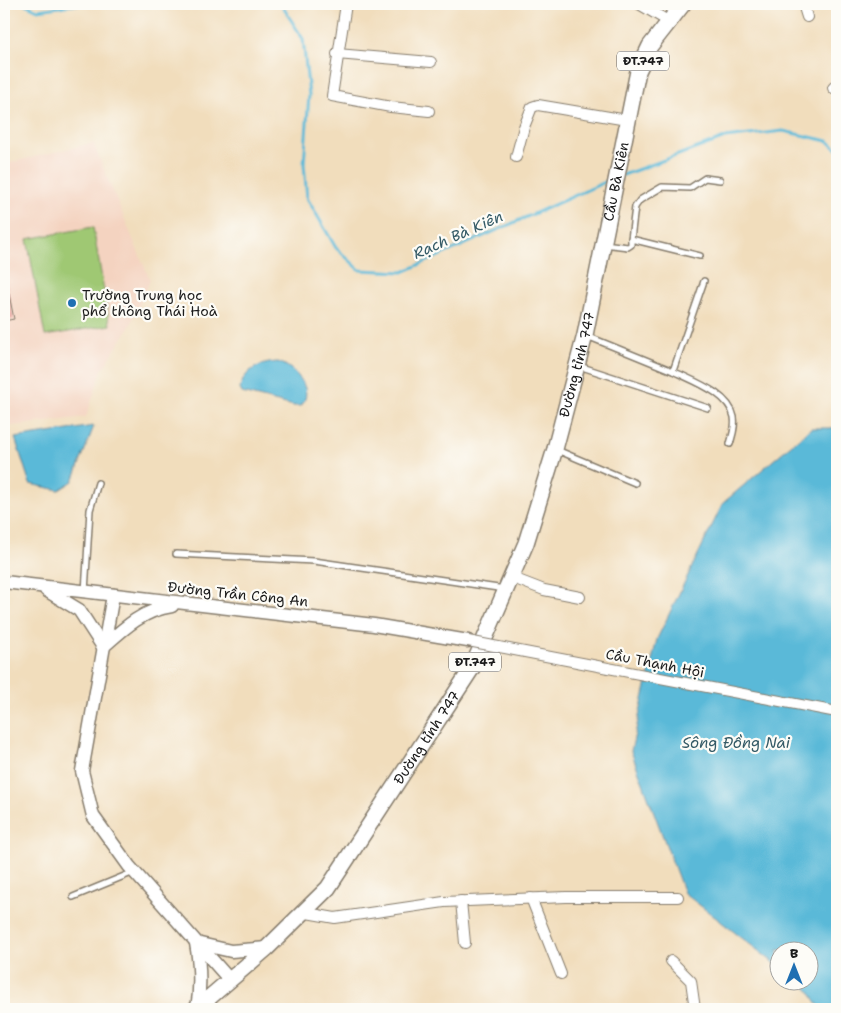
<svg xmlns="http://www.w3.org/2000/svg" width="841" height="1013" viewBox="0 0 841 1013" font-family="'Shantell Sans',sans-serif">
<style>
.built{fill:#f4d3c0}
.green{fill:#9fc873;stroke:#5e7248}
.water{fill:#5ab9d8;stroke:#3b6a7a}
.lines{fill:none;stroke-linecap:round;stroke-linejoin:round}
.stream{stroke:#5ab9d8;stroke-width:3}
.building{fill:#e59691}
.service-casing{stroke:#867c6c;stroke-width:8}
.minor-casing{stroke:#867c6c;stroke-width:12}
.tertiary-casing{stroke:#867c6c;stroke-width:15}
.primary-casing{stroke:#867c6c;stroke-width:18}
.service{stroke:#fff;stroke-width:5}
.minor{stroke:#fff;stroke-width:10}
.tertiary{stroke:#fff;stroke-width:12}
.primary{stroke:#fff;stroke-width:15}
.minor-bridge-casing{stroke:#867c6c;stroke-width:12;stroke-linecap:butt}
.minor-bridge{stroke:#fff;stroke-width:10}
.poi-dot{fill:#1f6fb2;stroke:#fdfcf7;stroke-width:2}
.labels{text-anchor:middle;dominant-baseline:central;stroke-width:4.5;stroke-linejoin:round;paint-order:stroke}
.shield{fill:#fdfcf7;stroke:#605f5e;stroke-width:1}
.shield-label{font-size:12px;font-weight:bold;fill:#1c1c1c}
.street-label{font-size:14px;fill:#1c1c1c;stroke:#fdfcf7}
.poi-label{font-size:14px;fill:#1c1c1c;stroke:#fdfcf7;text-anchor:start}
.water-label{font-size:15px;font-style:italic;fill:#355b67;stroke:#fdfcf7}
</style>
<rect width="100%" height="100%" fill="#fdfcf7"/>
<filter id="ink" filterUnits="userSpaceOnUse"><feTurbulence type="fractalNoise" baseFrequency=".02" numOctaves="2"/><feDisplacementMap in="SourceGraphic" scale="10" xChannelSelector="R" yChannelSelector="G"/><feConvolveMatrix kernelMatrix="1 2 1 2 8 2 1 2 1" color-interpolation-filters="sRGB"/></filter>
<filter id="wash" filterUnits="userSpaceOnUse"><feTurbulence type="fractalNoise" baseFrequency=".0096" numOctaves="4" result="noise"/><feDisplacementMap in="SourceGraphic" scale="20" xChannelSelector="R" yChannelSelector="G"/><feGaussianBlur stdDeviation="1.12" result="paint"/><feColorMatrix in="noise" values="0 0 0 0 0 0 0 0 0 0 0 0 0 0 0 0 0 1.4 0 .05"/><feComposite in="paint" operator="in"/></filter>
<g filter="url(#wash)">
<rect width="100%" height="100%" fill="#f1ddbc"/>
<polygon class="built" points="93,143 150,280 130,326 102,370 86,417 4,427 4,164"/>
<polygon class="green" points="93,227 110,325 45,336 27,239"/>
<g class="water">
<path d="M 278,362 C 293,366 317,391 300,406 L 294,406 L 242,393 L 240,389 C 244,370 259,363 278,362 Z"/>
<polygon points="94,426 73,481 59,490 30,484 15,438"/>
<polygon points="811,428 837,428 837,1009 821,1009 809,990 797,981 808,980 808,950 778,950 778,966 684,893 631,751 657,639 723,503"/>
</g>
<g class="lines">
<g class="stream">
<polyline points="25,4 38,10 80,4"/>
<polyline points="281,4 303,39 309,95 304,164 307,198 336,248 360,270 403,272 612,179"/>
<polyline points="623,175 725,138 783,131 828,141 837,149"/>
</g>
</g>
<g id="blocks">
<polygon class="building" points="4,270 14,319 4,321"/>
</g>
</g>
<g filter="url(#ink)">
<use href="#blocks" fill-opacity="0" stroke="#867c6c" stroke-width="1"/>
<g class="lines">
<defs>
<g id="service">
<polyline points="631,239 635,207 640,200 662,187 690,188 705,178 720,180"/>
<polyline points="604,244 628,247 631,245 631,239 700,256"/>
<polyline points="587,336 673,371 704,281"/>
<polyline points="579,366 708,408"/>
<path d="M 673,371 C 693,381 729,393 734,417 C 736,427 732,436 730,444"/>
<polyline points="557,450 635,483"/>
<polyline points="176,554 314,561 505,589"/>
<polyline points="85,592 90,510 98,483"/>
<polyline points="73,897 134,872"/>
</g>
<g id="minor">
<polyline points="346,4 332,96 391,107 429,111"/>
<polyline points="639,4 668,21"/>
<polyline points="803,4 807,17"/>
<polyline points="337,54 431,62"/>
<polyline points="833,88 837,84"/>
<polyline points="516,157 524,127 532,107 538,105 627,120"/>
<polyline points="513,578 544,590 580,597"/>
<polyline points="531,898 561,974"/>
<polyline points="461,901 465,943"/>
<polyline points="301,912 335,918 444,902 566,897 678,897"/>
<polyline points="671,961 691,981 695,1009"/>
</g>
<g id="tertiary">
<polyline points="4,582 374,625 468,641"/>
<path d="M 46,590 L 79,610 L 103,647 C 124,628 143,610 172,606"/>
<polyline points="113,595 82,771 93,816 129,866 229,979"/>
<path d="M 197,1009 C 201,986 200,966 196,943 L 231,951 L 267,948"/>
</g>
<g id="primary">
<path id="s1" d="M 196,1009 L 267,948 L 328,888 L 472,668 L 526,543 L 555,449 L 585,335 L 638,71 L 650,46 L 683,4"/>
</g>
</defs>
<use href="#service" class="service-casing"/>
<use href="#minor" class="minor-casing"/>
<use href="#tertiary" class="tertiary-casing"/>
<use href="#primary" class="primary-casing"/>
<use href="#service" class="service"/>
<use href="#minor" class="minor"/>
<use href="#tertiary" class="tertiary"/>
<use href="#primary" class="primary"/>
<defs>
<polyline id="minor-bridge" points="468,641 837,712"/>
</defs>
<use href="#minor-bridge" class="minor-bridge-casing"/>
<use href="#minor-bridge" class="minor-bridge"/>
</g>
</g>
<circle class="poi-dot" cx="72" cy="303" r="5"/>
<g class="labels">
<g class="shield">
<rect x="617" y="51.5" width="52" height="19" rx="4"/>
<rect x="449" y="652.5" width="52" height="19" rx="4"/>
</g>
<g class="shield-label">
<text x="643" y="61">ĐT.747</text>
<text x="475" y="662">ĐT.747</text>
</g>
<g class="street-label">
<text stroke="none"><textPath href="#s1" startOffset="951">Cầu Bà Kiên</textPath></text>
<text stroke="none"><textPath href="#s1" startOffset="764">Đường tỉnh 747</textPath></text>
<text transform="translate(238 594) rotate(6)">Đường Trần Công An</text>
<text transform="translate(655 663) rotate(11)">Cầu Thạnh Hội</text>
<text stroke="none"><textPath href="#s1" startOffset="359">Đường tỉnh 747</textPath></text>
</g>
<g class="poi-label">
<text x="82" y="295">Trường Trung học<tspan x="82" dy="16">phổ thông Thái Hoà</tspan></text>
</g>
<g class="water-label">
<text transform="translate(458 235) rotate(-24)">Rạch Bà Kiên</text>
<text x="736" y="743">Sông Đồng Nai</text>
</g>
</g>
<rect width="841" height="1013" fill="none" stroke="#fdfcf7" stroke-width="20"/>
<g transform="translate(794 966)"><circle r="24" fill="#fdfcf7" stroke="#a3a29f"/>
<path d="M0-4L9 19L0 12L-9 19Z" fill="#1f6fb2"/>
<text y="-8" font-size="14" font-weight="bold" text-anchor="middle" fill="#1c1c1c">B</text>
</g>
</svg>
